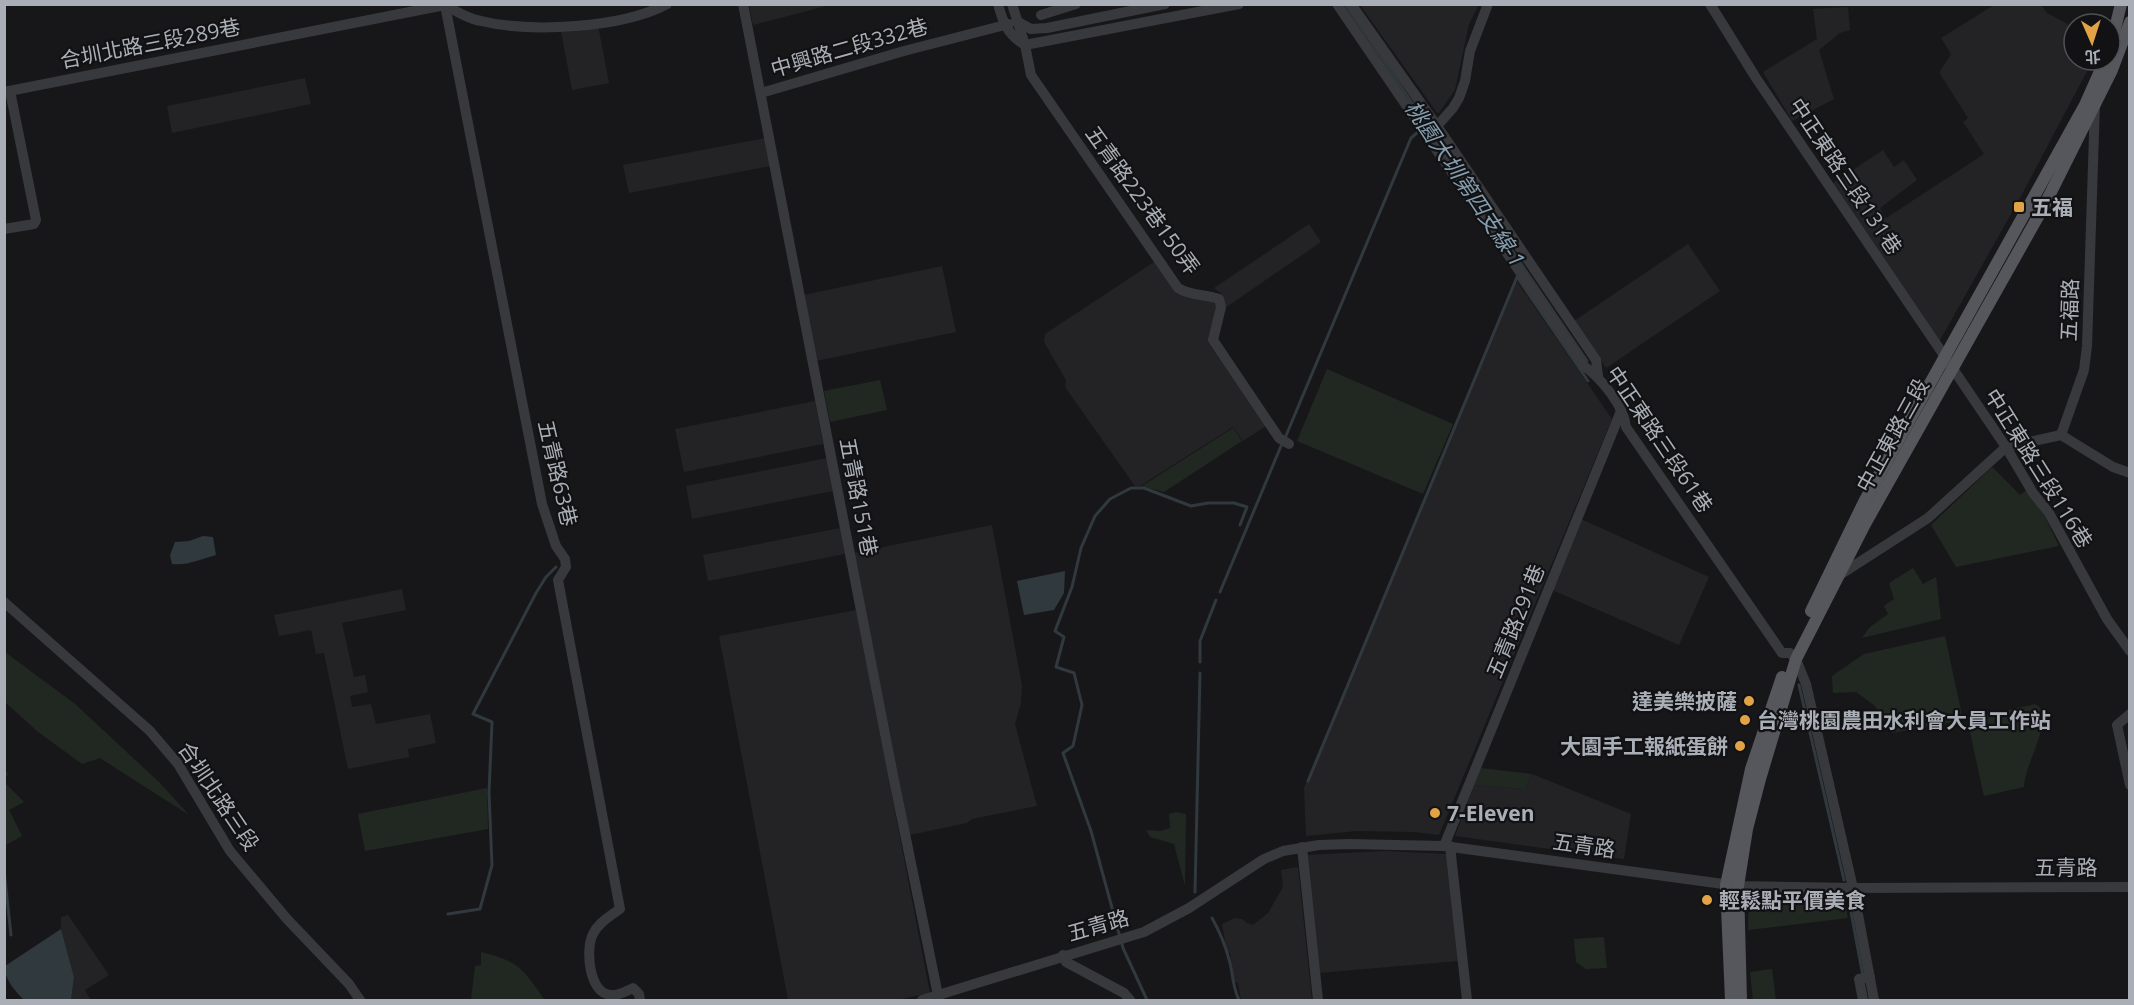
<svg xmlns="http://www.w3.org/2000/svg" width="2134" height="1005" viewBox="0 0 2134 1005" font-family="'Open Sans','Noto Sans TC',sans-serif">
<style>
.built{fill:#232326}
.green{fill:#212822}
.water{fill:#30393e}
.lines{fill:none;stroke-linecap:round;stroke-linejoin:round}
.stream{stroke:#30393e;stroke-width:3}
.minor{stroke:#38393d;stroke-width:10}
.major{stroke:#55575c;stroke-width:12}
.poi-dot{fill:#e2a346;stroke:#121214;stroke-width:2}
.labels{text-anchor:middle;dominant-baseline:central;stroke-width:4.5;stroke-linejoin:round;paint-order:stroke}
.street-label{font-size:21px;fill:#aaafb7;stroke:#121214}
.poi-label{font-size:21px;font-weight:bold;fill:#aaafb7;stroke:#121214;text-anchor:start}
.water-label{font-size:22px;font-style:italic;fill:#859eaf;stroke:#121214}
</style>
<rect width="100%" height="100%" fill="#171719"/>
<g class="built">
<polygon points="749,5 749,4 830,5 753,25"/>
<polygon points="1360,5 1479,5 1469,24 1455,90 1438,114"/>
<polygon points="1994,5 2041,5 2047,13 2068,24 2066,41 2074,43 2074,60 2093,60 2020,198 1939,342 1833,183 1883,150 1894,167 1904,160 1917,180 1880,208 1886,218 1984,154 1963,122 1968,118 1940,74 1940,71 1951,54 1941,38"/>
<polygon points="1848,7 1850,30 1840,33 1819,50 1834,99 1792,121 1763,72 1817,39 1813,9"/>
<polygon points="598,25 609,83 572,90 560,26"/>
<polygon points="305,78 311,104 172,133 167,106"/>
<polygon points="765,138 771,166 629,193 623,165"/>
<polygon points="1309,224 1321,242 1225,308 1222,294 1214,288"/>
<polygon points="1688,244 1720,291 1606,368 1574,321"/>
<polygon points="1154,262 1177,294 1214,302 1216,307 1208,342 1266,426 1243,441 1233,427 1140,486 1135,486 1065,387 1066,380 1044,342 1045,334"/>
<polygon points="942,266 956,332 816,361 803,295"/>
<polygon points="1516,280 1612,419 1439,835 1415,832 1357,831 1306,836 1304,788"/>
<polygon points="815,401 823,444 684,472 675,429"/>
<polygon points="827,458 833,491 692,519 686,486"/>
<polygon points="1581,519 1709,577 1679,645 1552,590"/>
<polygon points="992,525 1022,685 1021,703 1015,724 1037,806 972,819 967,823 910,835 854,553"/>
<polygon points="840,528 845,554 708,581 703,555"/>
<polygon points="402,589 406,610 342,623 354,677 365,675 368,692 350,696 352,707 371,704 376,724 430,714 436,743 408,749 409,757 348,769 324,653 316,654 311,630 279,636 274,615"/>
<polygon points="856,610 930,993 897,1000 788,1000 719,636"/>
<polygon points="1532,774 1631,814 1624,859 1455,836 1474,785 1525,789"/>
<polygon points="1385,851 1447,854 1458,961 1319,973 1304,855"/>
<polygon points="1298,867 1312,1000 1241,1000 1238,983 1234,982 1230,953 1227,953 1222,924 1235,918 1242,919 1247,923 1253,925 1268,913 1283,887 1281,870"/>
<polygon points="68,915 109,975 85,990 91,1000 71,1000 74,977 61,929 61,917"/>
</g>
<g class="green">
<polygon points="1327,369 1453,424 1423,494 1297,441"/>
<polygon points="880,380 887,410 830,422 824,391"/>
<polygon points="1233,428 1242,441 1164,492 1142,486"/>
<polygon points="1992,467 2020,495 2027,490 2044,515 2059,546 1956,567 1931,525"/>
<polygon points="1913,568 1923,584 1936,577 1941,619 1862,638 1869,628 1888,614 1884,606 1894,599 1889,583"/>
<polygon points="1945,636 1963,720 1892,733 1875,706 1856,692 1833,693 1832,676 1864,654"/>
<polygon points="5,652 75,704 160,783 189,815 100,758 82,764 37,731 5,702"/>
<path d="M 2035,704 C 2038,706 2041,708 2042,711 C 2049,726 2024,768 2024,787 L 1984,796 L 1967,719 Z"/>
<polygon points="1481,768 1532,774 1525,789 1474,785"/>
<polygon points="4,770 8,774 5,779 6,784 24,802 9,810 22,836 6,845"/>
<polygon points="487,788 488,829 365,851 358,814"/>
<polygon points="1176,812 1186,814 1185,886 1174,844 1150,837 1146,830 1161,831 1170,828 1169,814"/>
<polygon points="1749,890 1843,892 1848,918 1748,930"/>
<polygon points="1604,937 1607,968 1586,969 1576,962 1574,939"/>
<path d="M 481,952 C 521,962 522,969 545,1000 L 471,1000 L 475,966 L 481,965 Z"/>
<polygon points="1772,969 1776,1000 1753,1000 1750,972"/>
</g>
<g class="water">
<path d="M 203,536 L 213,537 L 216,555 C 201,559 187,566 172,564 L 170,555 L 175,542 L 189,541 Z"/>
<polygon points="1065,571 1064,593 1054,610 1024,615 1017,581"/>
<path d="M 61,929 L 74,977 L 71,1000 L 24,1000 C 15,991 4,979 5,966 Z"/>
</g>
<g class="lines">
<g class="stream">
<polyline points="1345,4 1587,361"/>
<polyline points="1285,438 1411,138 1418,132"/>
<polyline points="1220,592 1281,446"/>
<polyline points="1200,662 1200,641 1216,600"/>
<polyline points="1799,685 1844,880"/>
<polyline points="1308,781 1517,277 1588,381"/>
<polyline points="4,870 11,935"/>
<polyline points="1847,891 1863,976"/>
<polyline points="1195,892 1200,673"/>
<polyline points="448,914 480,909 492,865 489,793 492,722 473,714 536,593 546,577 556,567"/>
<path d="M 1212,918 C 1220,932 1226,947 1230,963 C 1233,976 1233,988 1239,1000"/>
<polyline points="1147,1000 1123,948 1091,831 1063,753 1073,746 1082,705 1074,673 1056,667 1064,637 1055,631 1072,587 1081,548 1095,516 1110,499 1131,488 1144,488 1191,506 1208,503 1234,503 1247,507 1240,525"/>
</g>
<g class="minor">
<path d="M 444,4 C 455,11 469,19 481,21 C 531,33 622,28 667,4"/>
<polyline points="743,4 893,775 939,1000"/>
<path d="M 998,4 C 1003,23 1008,35 1025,45 L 1239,4"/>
<path d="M 1012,4 L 1025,45 L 1031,75 L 1178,288 C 1190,296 1206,294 1219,299 L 1221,307 L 1213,340 L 1279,438 L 1289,444"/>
<path d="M 1337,4 L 1584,366 C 1601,378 1624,406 1626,427 L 1782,653 L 1790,653 L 1796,659 L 1806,684 L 1853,888 L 1874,1000"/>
<polyline points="1351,4 1437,126 1596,360 1598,376"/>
<polyline points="1710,4 1756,78 2006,447 2033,493 2049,513 2107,619 2130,651"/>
<path d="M 445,5 L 542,504 L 556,546 L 565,559 L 566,567 L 558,580 L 620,909 C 610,916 598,923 593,934 C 585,949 589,994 611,995 C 618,996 626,991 633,988 L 639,994 L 640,1000"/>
<polyline points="1041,15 1076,4"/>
<polyline points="1018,22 1031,29 1047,28 1165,4"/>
<polyline points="4,92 445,5"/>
<polyline points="761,93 904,51 1009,24"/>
<polyline points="1437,126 1453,108 1459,98 1465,81 1470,51 1488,4"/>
<polyline points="4,229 34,224 36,220 10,91"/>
<polyline points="2061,435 2084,370 2087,346 2095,104"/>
<polyline points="2061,435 2113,467 2130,473"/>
<polyline points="1838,576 1928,518 2006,447 2061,435"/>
<polyline points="4,602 150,731 178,764 230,851 287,919 349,984 360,1000"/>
<polyline points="2130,714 2117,725 2130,785"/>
<polyline points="1444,846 1621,411"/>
<polyline points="1450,846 1467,1000"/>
<polyline points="1302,847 1318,1000"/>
<polyline points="1063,955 1066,962 1124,993 1130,1000"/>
<polyline points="922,1000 1144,932 1189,908 1264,859 1283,851 1319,845 1349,844 1444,846 1738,886 1853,888 2130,887"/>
<polyline points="1863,1000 1859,979 1870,977"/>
</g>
<g class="major">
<polyline points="2110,49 2121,4"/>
<polyline points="1811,611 1864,502 2085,105 2105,60"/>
<polyline points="1731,1000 1726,885 1751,769 1782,677"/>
<polyline points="1741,1000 1738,886 1747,829 1760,779 1796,659 1865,524 2044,206 2112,70 2130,22"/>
</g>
</g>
<g class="poi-dot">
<rect x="2013" y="201" width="12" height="12" rx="3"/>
<circle cx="1749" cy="701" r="6"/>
<circle cx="1745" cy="720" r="6"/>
<circle cx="1740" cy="746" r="6"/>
<circle cx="1435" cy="813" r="6"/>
<circle cx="1707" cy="900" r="6"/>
</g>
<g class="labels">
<g class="street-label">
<text transform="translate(150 43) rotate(-11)">合圳北路三段289巷</text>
<text transform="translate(849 47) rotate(-16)">中興路二段332巷</text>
<text transform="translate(1846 176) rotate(56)">中正東路三段131巷</text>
<text transform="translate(1143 200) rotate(54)">五青路223巷150弄</text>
<text transform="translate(2069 310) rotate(-88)">五福路</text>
<text transform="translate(1892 435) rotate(-61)">中正東路三段</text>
<text transform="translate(1660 439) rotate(56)">中正東路三段61巷</text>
<text transform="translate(2039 468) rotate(58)">中正東路三段116巷</text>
<text transform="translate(558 473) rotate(77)">五青路63巷</text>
<text transform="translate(859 497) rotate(79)">五青路151巷</text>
<text transform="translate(1515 621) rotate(-68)">五青路291巷</text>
<text transform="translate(219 796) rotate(56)">合圳北路三段</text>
<text transform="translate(1584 845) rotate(8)">五青路</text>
<text x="2066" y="867">五青路</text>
<text transform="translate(1098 925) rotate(-16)">五青路</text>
</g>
<g class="poi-label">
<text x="2031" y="207">五福</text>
<text x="1737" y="701" text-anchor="end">達美樂披薩</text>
<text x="1757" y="720">台灣桃園農田水利會大員工作站</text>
<text x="1728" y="746" text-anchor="end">大園手工報紙蛋餅</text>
<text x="1447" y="813">7-Eleven</text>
<text x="1719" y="900">輕鬆點平價美食</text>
</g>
<g class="water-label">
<text transform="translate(1466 183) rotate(56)">桃園大圳第四支線-1</text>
</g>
</g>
<rect width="2134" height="1005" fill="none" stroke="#aaafb7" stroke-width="12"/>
<g transform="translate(2092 42) rotate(177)"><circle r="28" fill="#121214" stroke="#4f5155" stroke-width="1.5"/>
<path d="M0-4.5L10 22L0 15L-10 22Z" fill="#e2a346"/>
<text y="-9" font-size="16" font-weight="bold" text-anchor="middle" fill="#aaafb7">北</text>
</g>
</svg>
